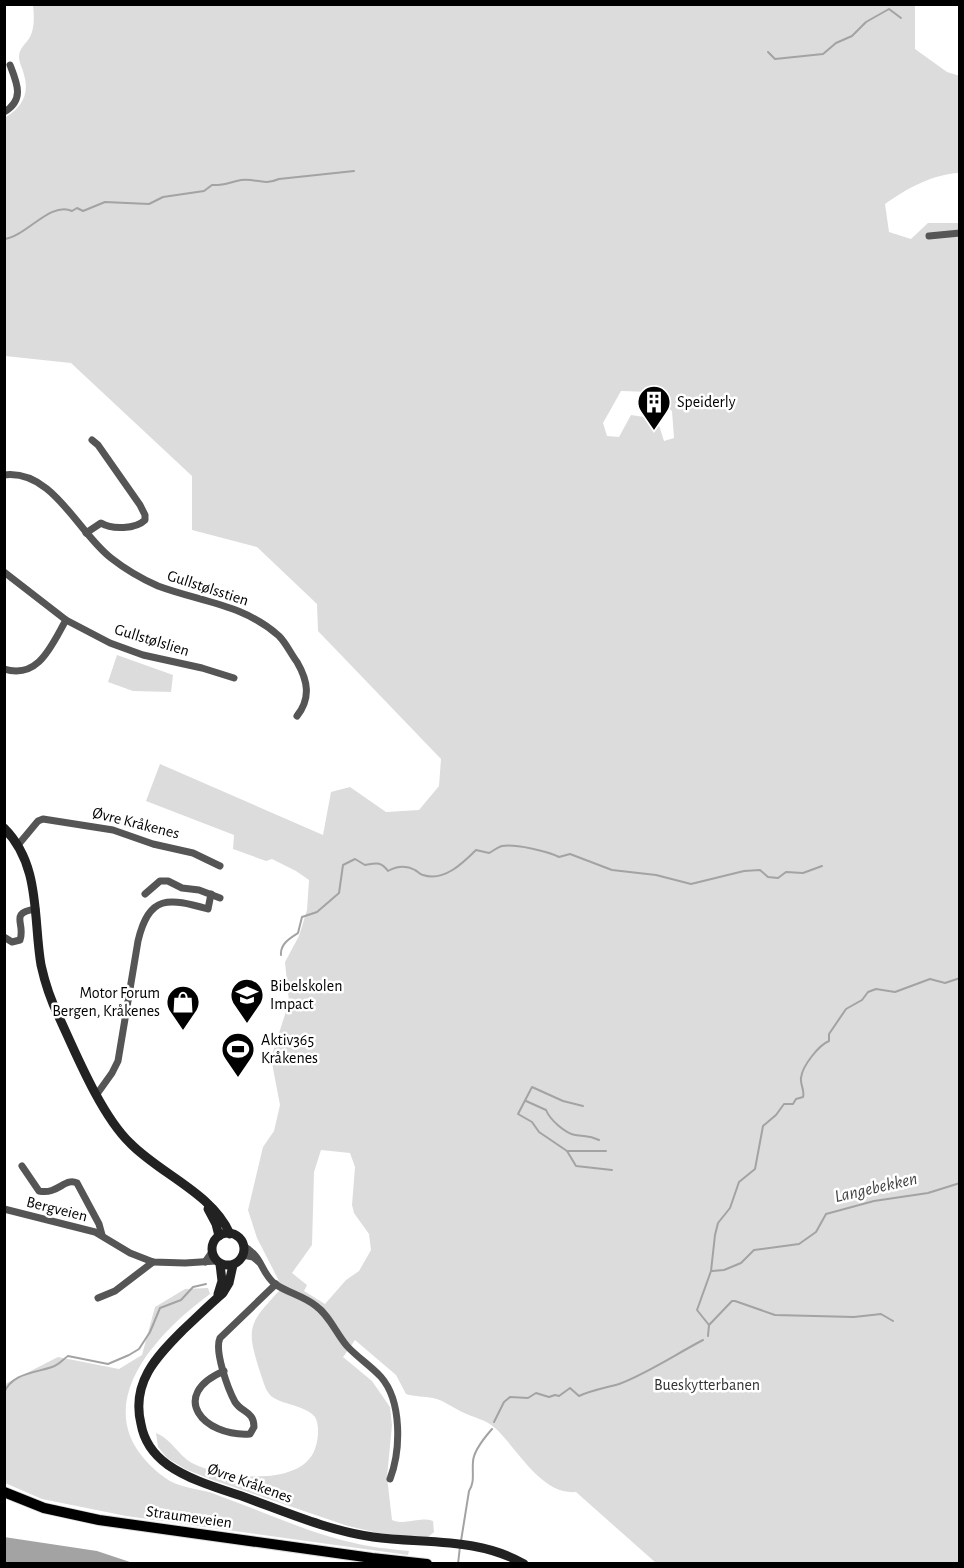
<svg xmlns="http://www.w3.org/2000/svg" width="964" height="1568" viewBox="0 0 964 1568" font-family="'Alegreya Sans',sans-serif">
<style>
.green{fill:#dcdcdc;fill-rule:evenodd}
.water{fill:#a3a3a3}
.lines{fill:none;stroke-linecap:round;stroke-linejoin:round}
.stream{stroke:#a3a3a3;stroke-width:2}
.primary-casing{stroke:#dbdbdb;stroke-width:12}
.minor{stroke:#555;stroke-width:7}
.secondary{stroke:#222;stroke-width:9}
.primary{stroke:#000;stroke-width:10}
.labels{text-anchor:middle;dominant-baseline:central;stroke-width:5;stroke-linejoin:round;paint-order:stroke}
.poi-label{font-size:16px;fill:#000;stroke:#fff;text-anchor:start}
.street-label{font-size:16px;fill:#000;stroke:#fff}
.park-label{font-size:16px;fill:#333;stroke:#fff}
.water-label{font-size:18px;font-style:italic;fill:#444;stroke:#fff}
</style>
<rect width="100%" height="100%" fill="#fff"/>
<g class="green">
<path d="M 33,5 L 915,5 L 915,49 L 947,72 L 960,76 L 959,173 C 933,174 906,189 885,204 L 889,232 L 911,239 L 928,223 L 959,223 L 959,1563 L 656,1563 L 576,1492 C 541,1495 518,1449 495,1428 C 485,1419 474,1418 462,1412 C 452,1407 443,1400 433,1398 C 424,1396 415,1397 406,1394 L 396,1375 L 355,1340 L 343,1357 L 372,1381 L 390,1407 L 392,1425 L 387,1477 L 392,1520 C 406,1526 418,1516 433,1521 L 434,1532 L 427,1538 L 378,1533 L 348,1526 L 210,1479 L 185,1469 L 167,1458 L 158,1447 L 156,1433 C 173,1440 178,1456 194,1464 C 223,1478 301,1488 315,1449 C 318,1441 320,1425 315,1417 C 306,1406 286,1405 274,1398 C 266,1394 264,1383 261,1375 C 246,1328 247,1325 280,1290 L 280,1283 L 257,1238 L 248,1210 L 263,1147 L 274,1131 L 280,1105 L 271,1058 L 289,1002 L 285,962 L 299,936 L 307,910 L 309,880 L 296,871 L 272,859 L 266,861 L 233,849 L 234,835 L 146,801 L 160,764 L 323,835 L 331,792 L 350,787 L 386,812 L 419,810 L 439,786 L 441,759 L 318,631 L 317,604 L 257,547 L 192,530 L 192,476 L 71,363 L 5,356 L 4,118 C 21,109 30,94 24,75 C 23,69 19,63 19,57 C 19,48 26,44 30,37 C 35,28 34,14 33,5 ZM 621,391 L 651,392 L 672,411 L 674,438 L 664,441 L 657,419 L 631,415 L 619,437 L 607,436 L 603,423 ZM 321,1150 L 350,1153 L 355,1167 L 352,1205 L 354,1213 L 369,1234 L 371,1250 L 359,1271 L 346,1280 L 325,1304 L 304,1291 L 307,1285 L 292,1273 L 312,1245 L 314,1172 Z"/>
<polygon points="117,655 173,675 171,692 133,691 108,682"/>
<path d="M 208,1288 L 210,1294 C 150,1338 81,1415 164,1477 C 178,1488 196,1488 212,1493 C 223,1497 235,1502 246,1506 C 278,1518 317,1535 350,1542 C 369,1547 389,1549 409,1551 L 408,1555 L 126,1516 L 42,1499 L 5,1483 L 4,1386 L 7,1383 L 58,1357 L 119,1369 L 142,1355 L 155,1307 L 185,1289 Z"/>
</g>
<polygon class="water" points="4,1537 97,1551 133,1563 5,1563"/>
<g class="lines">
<g class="stream">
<polyline points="768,52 775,59 823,54 836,43 852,36 866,22 889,9 901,18"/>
<path d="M 4,239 C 26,237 50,201 72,211 L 77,208 L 83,211 L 105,202 L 149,204 L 163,197 L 204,191 L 212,185 C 223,186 230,182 241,180 C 256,178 263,186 279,179 L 354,171"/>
<path d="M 281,955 C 280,944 290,938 298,933 L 302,917 L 317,912 L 339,893 L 343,865 L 355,859 L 365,865 C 376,863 381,861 388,871 C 397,866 406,865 415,870 C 417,871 421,875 423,875 C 444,882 463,863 476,850 L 489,853 C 493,851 498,847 502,846 C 516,844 547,851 559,857 L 570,854 L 612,870 L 656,875 L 691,884 L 744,871 L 760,870 L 768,877 L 778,878 L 786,872 L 803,873 L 822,866"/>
<path d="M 526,1101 L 546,1110 C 550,1120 565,1133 575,1135 C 586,1137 588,1135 599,1140"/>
<polyline points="583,1106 563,1101 532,1087 518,1114 532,1122 539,1132 567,1151 576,1166 612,1170"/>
<polyline points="567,1151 606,1151"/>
<polyline points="712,1271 724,1270 741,1263 754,1250 799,1244 816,1232 826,1214 874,1201 928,1193 960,1183"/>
<polyline points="709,1325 732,1301 735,1301 775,1315 854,1317 881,1314 893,1321"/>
<path d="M 708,1336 L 709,1325 L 697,1310 L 711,1271 L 715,1235 L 718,1223 L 730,1208 L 739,1182 L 755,1169 L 763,1126 L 776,1115 L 784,1104 L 793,1104 L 796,1099 L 803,1097 C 805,1090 800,1085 801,1078 C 802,1066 819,1045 829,1041 L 829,1034 L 846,1009 L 862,1000 L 868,992 L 876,989 L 895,992 L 930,979 L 945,983 L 960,978"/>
<path d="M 4,1393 C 12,1373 35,1373 52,1367 C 59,1365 62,1360 68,1356 L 108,1364 L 129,1355 L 139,1349 L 150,1332 L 160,1308 L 181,1300 L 193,1287 L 206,1284"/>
<path d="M 494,1422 L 504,1402 L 510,1397 L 528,1398 L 536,1393 L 549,1397 L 555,1395 L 559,1396 L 570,1388 L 579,1396 C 592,1390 605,1388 619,1384 C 648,1373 676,1354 703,1340"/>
<path d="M 461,1541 L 469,1491 C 475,1482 472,1473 473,1462 C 473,1452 485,1437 492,1429"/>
<polyline points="458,1564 460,1546"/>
</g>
<defs>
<polyline id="primary" points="4,1492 44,1508 99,1520 372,1558 427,1564"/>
</defs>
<use href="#primary" class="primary-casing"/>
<g class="minor">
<path d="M 4,112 C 25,100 17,83 10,65"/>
<polyline points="929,236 960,233"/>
<path d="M 4,475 C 53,469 78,533 111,558 C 125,569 142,579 158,586 C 201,602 243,604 279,636 C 286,643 291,654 297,662 C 308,681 311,698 297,716"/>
<path d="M 86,533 L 101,523 C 112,530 136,529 145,520 L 145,515 L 140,505 L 98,445 L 92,440"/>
<polyline points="4,572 66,620 110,643 143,655 202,668 234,678"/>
<path d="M 4,669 C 39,680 52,644 66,620"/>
<polyline points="18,845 38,821 43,819 113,830 153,844 193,853 220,866"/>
<polyline points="145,894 160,881 168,881 182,888 199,890 220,898"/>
<path d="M 4,937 L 12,942 L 20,940 C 26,923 8,913 36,909"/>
<path d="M 97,1094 L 112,1073 L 118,1061 L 138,941 C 149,894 169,898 208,909 L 211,894"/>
<path d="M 22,1166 L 39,1191 C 58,1195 65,1177 77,1183 L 99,1224 L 102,1235"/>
<polyline points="4,1209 95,1232 130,1253 153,1262 185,1263 216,1261"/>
<path d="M 243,1246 C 263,1256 260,1272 275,1284 C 288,1293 304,1296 316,1306 C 329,1315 336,1333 347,1346 C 357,1357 371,1366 381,1377 C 402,1401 401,1450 390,1479"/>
<polyline points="243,1255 253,1257 259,1262"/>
<polyline points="205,1262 212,1252"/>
<polyline points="98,1298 115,1291 153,1262"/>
<path d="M 224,1371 C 168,1395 203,1437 250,1434 L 254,1427 C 254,1411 242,1413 235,1402 C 228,1389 214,1351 220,1338 L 276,1284"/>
</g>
<g class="secondary">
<path d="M 4,828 C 41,865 33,918 41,965 C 45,983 51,1001 59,1017 C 76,1054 101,1115 130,1143 C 160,1174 212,1193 230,1234"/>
<polyline points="208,1209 216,1224 219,1236"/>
<circle cx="228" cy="1249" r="16"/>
<path d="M 233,1265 L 229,1283 L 223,1293 C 209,1305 196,1318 183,1330 C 156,1357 131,1383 141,1424 C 144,1441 154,1455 168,1465 C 191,1481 221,1489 247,1498 C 288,1513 330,1531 373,1537 C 424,1544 478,1537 524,1564"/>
<polyline points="218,1294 222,1281 220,1264"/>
</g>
<use href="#primary" class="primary"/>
</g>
<defs>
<symbol id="building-pin" viewBox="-11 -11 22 30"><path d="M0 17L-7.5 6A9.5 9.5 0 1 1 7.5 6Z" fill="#000" stroke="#fff"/><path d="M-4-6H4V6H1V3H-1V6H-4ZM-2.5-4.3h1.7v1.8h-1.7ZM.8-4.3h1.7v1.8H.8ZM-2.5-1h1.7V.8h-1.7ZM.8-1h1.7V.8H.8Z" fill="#fff"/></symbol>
<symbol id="school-pin" viewBox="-11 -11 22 30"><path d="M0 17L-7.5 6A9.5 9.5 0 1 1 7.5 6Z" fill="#000" stroke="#fff"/><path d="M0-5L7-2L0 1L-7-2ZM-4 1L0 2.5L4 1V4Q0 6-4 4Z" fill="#fff"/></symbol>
<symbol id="shop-pin" viewBox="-11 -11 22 30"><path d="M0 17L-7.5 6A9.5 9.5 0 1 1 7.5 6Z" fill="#000" stroke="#fff"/><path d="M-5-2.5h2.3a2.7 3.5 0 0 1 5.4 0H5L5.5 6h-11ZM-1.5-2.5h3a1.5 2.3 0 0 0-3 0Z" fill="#fff"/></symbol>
<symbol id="stadium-pin" viewBox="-11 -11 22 30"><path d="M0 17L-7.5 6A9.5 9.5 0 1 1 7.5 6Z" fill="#000" stroke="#fff"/><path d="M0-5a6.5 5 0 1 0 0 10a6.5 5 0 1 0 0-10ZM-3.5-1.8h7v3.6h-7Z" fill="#fff"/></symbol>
</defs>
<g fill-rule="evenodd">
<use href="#building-pin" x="635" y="383" width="38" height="52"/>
<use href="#school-pin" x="228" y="976" width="38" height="52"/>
<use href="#shop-pin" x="164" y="983" width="38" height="52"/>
<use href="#stadium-pin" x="219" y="1030" width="38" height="52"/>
</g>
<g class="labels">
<g class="poi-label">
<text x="677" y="402">Speiderly</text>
<text x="270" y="986">Bibelskolen<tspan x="270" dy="18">Impact</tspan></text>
<text x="160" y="993" text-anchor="end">Motor Forum<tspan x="160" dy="18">Bergen, Kråkenes</tspan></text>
<text x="261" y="1040">Aktiv365<tspan x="261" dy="18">Kråkenes</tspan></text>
</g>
<g class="street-label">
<text transform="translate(208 588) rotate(18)">Gullstølsstien</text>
<text transform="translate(152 640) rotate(17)">Gullstølslien</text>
<text transform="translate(136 823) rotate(14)">Øvre Kråkenes</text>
<text transform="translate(57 1209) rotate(14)">Bergveien</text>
<text transform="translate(250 1483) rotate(20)">Øvre Kråkenes</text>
<text transform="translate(189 1517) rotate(8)">Straumeveien</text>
</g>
<g class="park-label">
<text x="707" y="1385">Bueskytterbanen</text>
</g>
<g class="water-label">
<text transform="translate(876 1188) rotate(-13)">Langebekken</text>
</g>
</g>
<rect width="964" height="1568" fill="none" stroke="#000000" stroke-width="12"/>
</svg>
